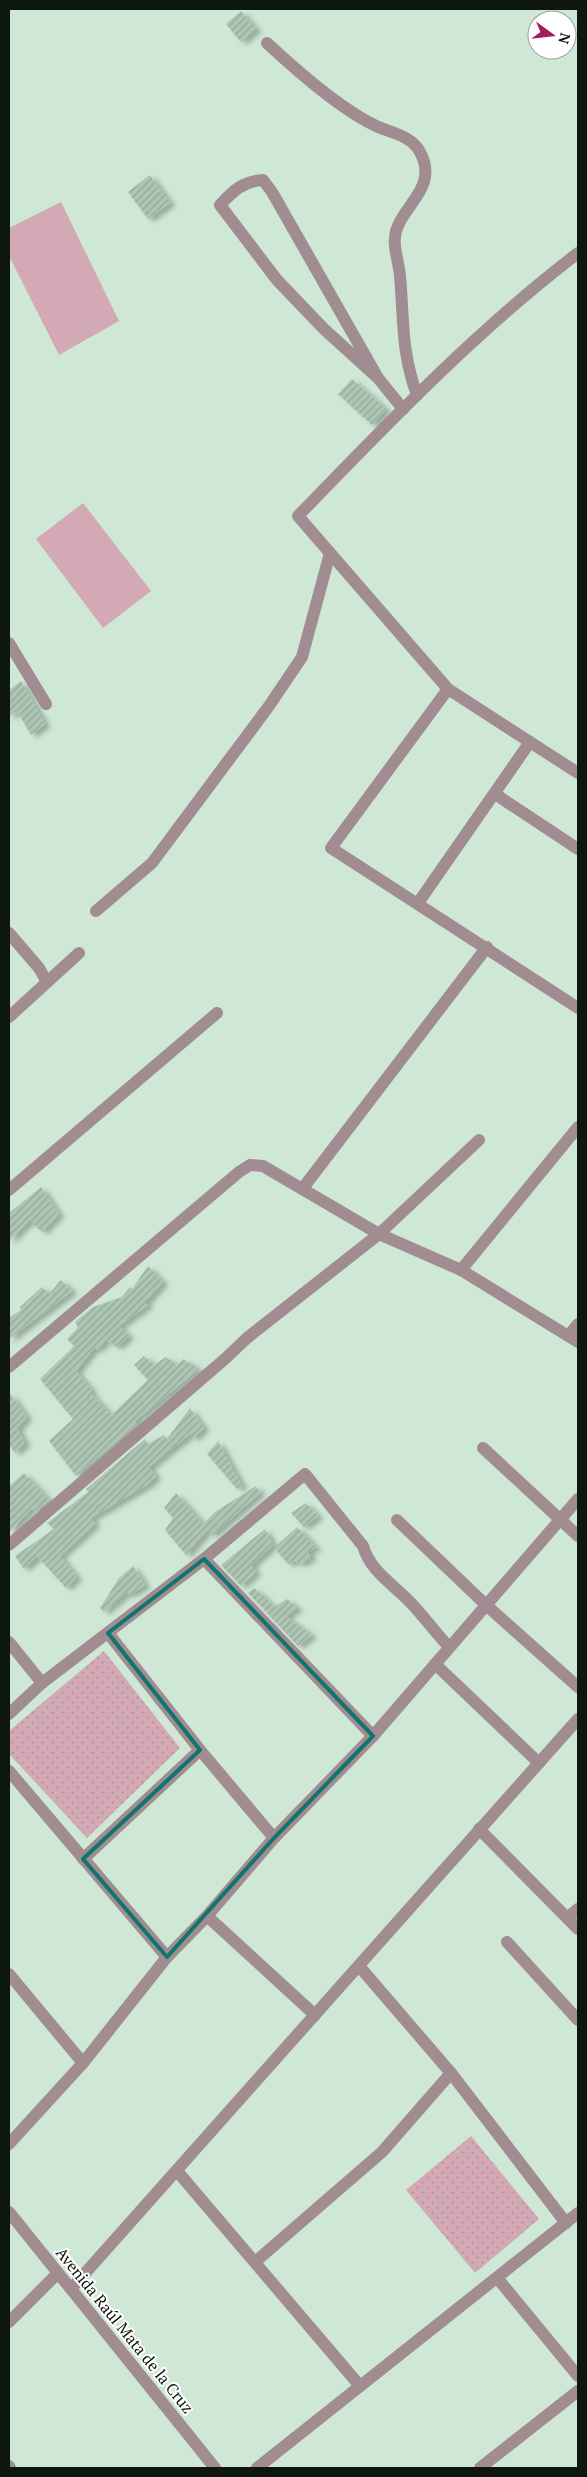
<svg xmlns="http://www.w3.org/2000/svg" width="587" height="2477" viewBox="0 0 587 2477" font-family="'PT Serif',serif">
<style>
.grass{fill:url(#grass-dots)}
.garden{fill:#d3a9b6}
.building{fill:url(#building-hatch);filter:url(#shadow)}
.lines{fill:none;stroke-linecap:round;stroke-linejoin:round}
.minor{stroke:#a18c92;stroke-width:12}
.marked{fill:none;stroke:#0f766e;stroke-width:4;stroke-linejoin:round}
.labels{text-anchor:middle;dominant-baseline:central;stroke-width:4;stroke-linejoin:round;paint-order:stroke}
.street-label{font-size:16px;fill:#0d160f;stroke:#fff}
</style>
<defs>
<pattern id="grass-dots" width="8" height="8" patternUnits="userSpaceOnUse" patternTransform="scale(1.25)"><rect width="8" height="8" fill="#d3a9b6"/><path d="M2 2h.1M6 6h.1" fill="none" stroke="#b4919b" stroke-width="1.8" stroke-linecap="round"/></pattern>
<pattern id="building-hatch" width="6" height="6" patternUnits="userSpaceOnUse" patternTransform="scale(1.25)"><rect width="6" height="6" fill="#adc5b3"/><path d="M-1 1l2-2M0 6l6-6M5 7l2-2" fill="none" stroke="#94a899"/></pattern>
<filter id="shadow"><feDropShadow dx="5.5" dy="3" stdDeviation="2.5" flood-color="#0004"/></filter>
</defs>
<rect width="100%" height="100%" fill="#cfe8d6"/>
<g class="grass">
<polygon points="104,1651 180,1748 87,1838 9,1754 9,1731"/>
<polygon points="471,2136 539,2219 475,2273 406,2190"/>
</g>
<g class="garden">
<polygon points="61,202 119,321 59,355 9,256 9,228"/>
<polygon points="83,503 151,591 103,628 36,539"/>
</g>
<g class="building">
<polygon points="241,11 256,29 241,42 226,24"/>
<polygon points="150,175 170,203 148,219 128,192"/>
<polygon points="352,379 386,409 372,425 338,394"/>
<polygon points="21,681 45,724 31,735 17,711 9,717 9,690"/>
<polygon points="41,1187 59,1214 42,1232 30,1220 9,1241 9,1213"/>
<polygon points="148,1266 163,1282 145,1302 148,1305 119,1326 129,1336 117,1347 106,1340 97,1350 95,1347 76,1371 92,1390 90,1392 111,1415 148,1380 134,1365 144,1356 154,1365 166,1357 177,1365 183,1359 199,1369 135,1421 137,1424 76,1476 49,1441 73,1419 40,1379 74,1346 67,1339 78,1328 75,1322 93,1307 122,1297 130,1287 132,1289"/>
<polygon points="61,1280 72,1291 9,1339 9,1318 21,1310 20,1307 42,1287 49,1294"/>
<polygon points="9,1392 27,1417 17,1428 25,1443 15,1453 9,1445"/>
<polygon points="190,1408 204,1428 194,1438 190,1434 149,1467 156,1476 147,1485 91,1518 95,1524 60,1556 77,1577 66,1588 37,1556 24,1569 15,1556 54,1529 47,1523 88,1492 86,1489 145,1439 148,1444 164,1435 167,1439"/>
<polygon points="218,1441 242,1486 237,1489 207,1454"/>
<polygon points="24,1473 49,1500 35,1512 32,1508 9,1533 9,1486"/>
<polygon points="256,1486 260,1493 212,1535 207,1530 186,1555 165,1530 173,1518 164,1508 176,1493 203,1524 215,1512"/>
<polygon points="306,1503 318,1516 304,1527 291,1513"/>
<polygon points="297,1527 316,1547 308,1552 311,1558 300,1564 295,1561 288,1564 274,1548"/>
<polygon points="265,1529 273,1545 251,1565 256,1572 241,1586 221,1565"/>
<polygon points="133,1566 145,1585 129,1595 127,1592 104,1612 100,1608 119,1578"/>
<polygon points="254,1588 275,1607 287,1599 298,1608 286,1616 312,1635 298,1646 248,1593"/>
</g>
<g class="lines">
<g class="minor">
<path d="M 267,43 C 296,70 340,109 376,126 C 391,133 411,135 420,152 C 439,187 403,205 396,231 C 392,247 399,261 400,276 C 404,321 401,351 417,395"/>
<path d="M 578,253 C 476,331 387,424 298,516 L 448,689 L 578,773"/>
<path d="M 378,378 L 324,329 L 277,280 L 220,205 C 233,191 243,181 263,180 L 272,192 L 378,378 L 403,409"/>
<polyline points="9,643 46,704"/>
<polyline points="448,689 331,848 578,1008"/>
<polyline points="495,794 578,849"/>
<polyline points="418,903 530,742"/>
<polyline points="96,911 152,863 269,706 302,657 330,553"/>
<polyline points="9,933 39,968 47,982"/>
<polyline points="9,1017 79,953"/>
<polyline points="303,1188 487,947"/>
<polyline points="9,1190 217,1013"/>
<polyline points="461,1270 578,1127"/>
<polyline points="568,1336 578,1324"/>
<polyline points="9,1367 239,1172 250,1165 263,1166 379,1234 461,1270 578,1342"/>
<polyline points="483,1448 578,1536"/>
<polyline points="397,1520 486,1605 578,1687"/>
<polyline points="9,1545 226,1358 247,1338 379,1234 479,1140"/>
<polyline points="204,1559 373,1736"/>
<polyline points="108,1633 200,1750 274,1838"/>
<polyline points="9,1642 42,1683"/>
<polyline points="435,1664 539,1763"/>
<path d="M 9,1714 L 42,1683 L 204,1559 L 305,1474 L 363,1546 C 370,1570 390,1582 408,1600 C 422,1614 435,1632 449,1647"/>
<polyline points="9,1771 167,1957"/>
<polyline points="479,1829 578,1929"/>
<polyline points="83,1859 200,1750"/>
<polyline points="207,1916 315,2015"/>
<polyline points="567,1918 578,1909"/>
<polyline points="507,1942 578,2020"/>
<polyline points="359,1966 451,2073 566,2223"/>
<polyline points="9,1974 83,2063"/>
<polyline points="9,2144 83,2063 167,1957 207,1916 274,1838 373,1736 578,1499"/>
<polyline points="177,2171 360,2386"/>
<polyline points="9,2212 215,2468"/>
<polyline points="255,2262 382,2152 451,2073"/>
<polyline points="498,2279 578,2376"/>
<polyline points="71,2289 578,1719"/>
<polyline points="9,2322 58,2273"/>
<polyline points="9,2466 10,2468"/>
<polyline points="257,2468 578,2213"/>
<polyline points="480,2468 578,2391"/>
</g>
</g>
<path class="marked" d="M 204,1559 L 373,1736 L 274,1838 L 167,1957 L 83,1859 L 200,1750 L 108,1633 Z"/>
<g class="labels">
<g class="street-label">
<text transform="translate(125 2330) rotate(51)">Avenida Raúl Mata de la Cruz</text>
</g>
</g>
<rect width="587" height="2477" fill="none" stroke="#0d160f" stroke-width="20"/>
<g transform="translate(552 35) rotate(105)"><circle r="24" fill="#ffffff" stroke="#9ea29f"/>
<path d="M0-4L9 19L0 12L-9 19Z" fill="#a61a5e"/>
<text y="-8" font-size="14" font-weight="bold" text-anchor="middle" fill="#0d160f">N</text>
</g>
</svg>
